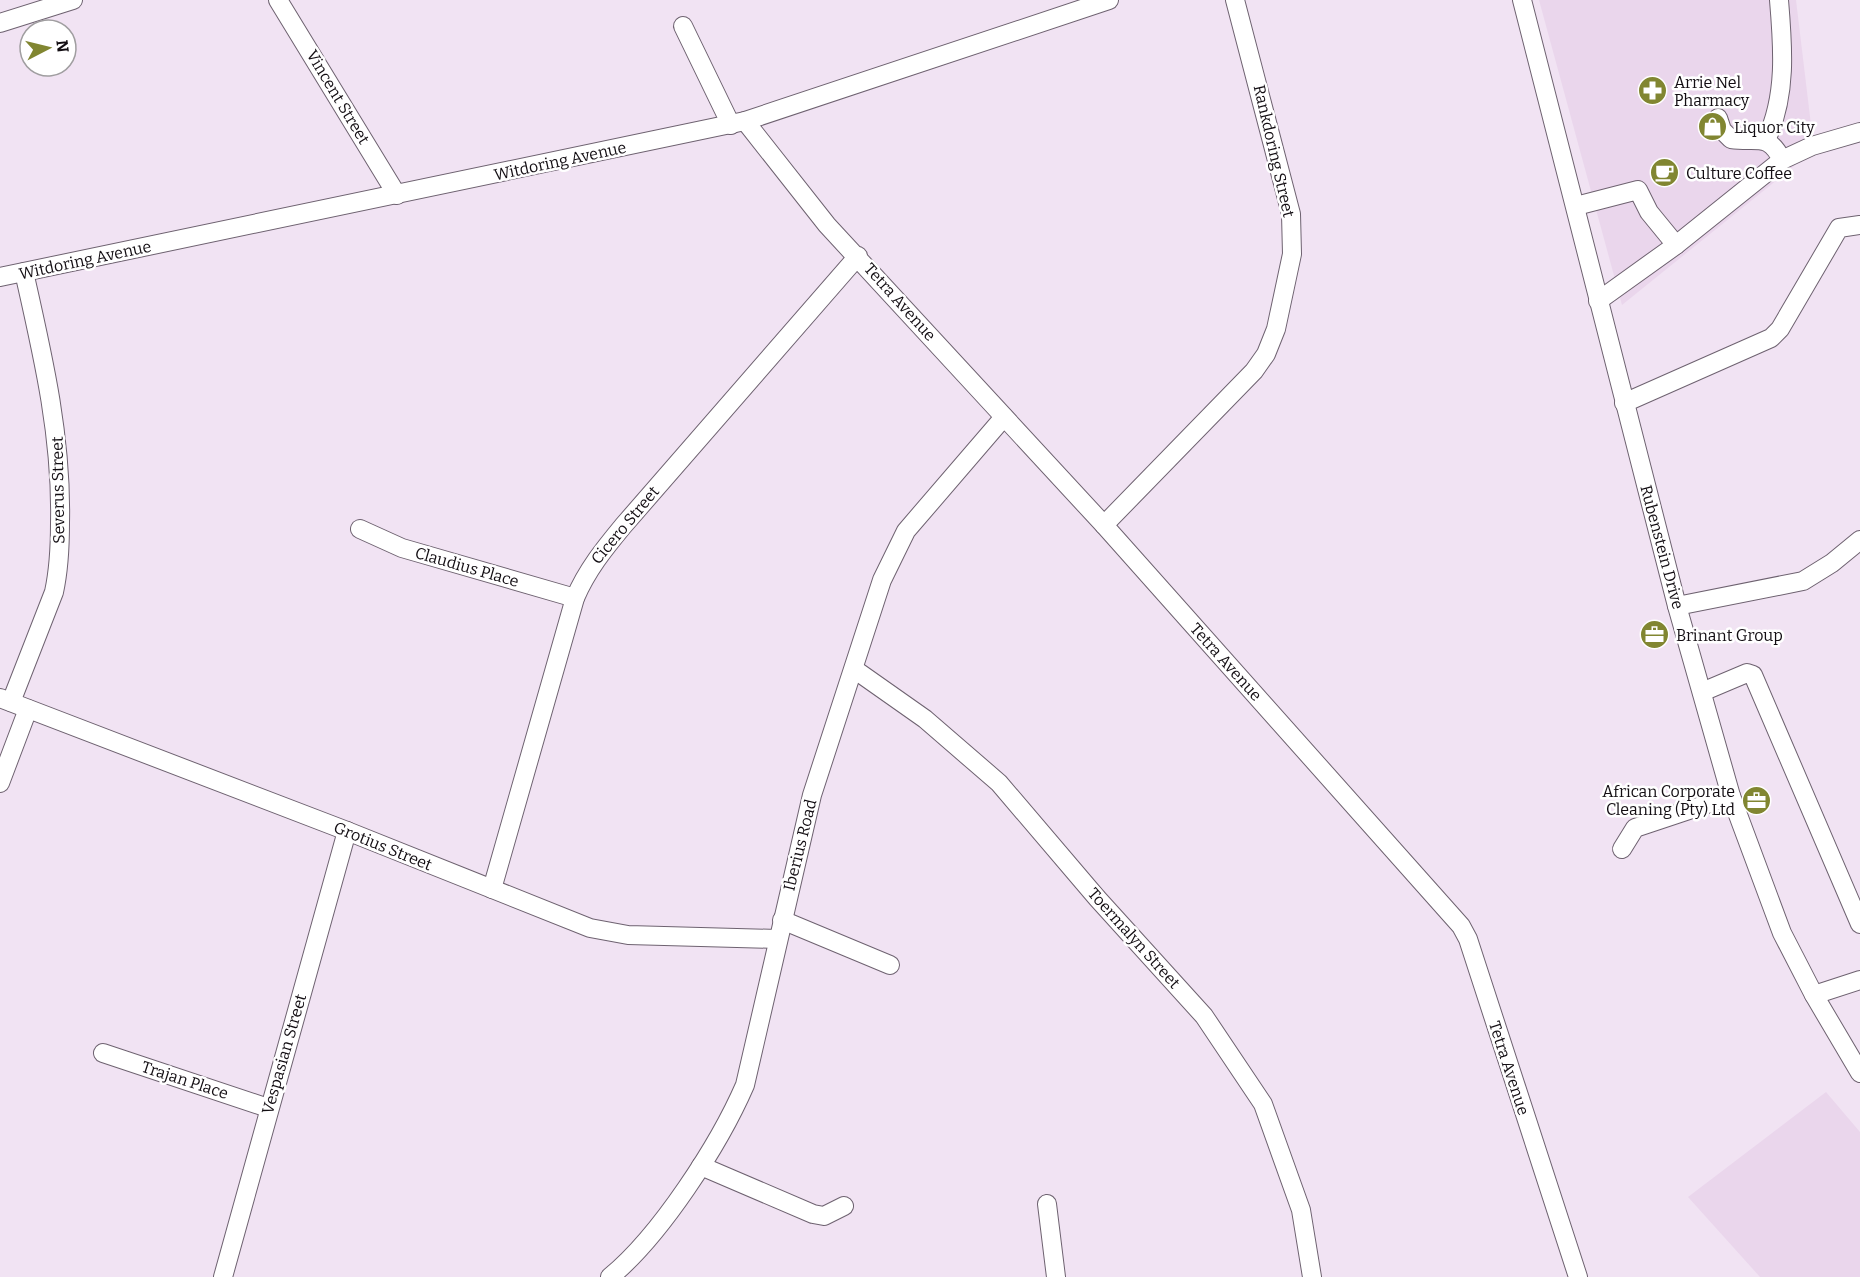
<svg xmlns="http://www.w3.org/2000/svg" width="1860" height="1277" viewBox="0 0 1860 1277" font-family="Bitter,serif">
<style>
.built{fill:#ead6ec}
.lines{fill:none;stroke-linecap:round;stroke-linejoin:round}
.minor-casing{stroke:#6e6270;stroke-width:20}
.minor{stroke:#fff;stroke-width:18}
.labels{text-anchor:middle;dominant-baseline:central;stroke-width:5;stroke-linejoin:round;paint-order:stroke}
.poi-label{font-size:16px;fill:#120d12;stroke:#fff;text-anchor:start}
.street-label{font-size:16px;fill:#120d12;stroke:#fff}
</style>
<rect width="100%" height="100%" fill="#f1e3f3"/>
<g class="built">
<polygon points="1539,0 1796,0 1814,150 1622,305"/>
<polygon points="1826,1092 1860,1132 1860,1277 1760,1277 1688,1197"/>
</g>
<g class="lines">
<defs>
<g id="minor">
<polyline points="278,0 397,195"/>
<polyline points="1522,0 1677,606 1731,796 1782,933 1814,995 1860,1073"/>
<polyline points="0,23 73,0"/>
<polyline points="683,26 731,125"/>
<polyline points="745,121 827,225 1104,525 1461,926 1468,939 1578,1277"/>
<path d="M 1766,140 C 1787,96 1783,47 1779,0"/>
<polyline points="1782,160 1812,146 1860,132"/>
<polyline points="1576,206 1638,190 1649,212 1676,245"/>
<polyline points="0,277 745,121 1109,0"/>
<path d="M 1598,301 L 1676,245 L 1782,160 C 1768,132 1758,143 1731,139 L 1722,130 L 1718,118"/>
<polyline points="1624,403 1771,338 1780,329 1839,228 1860,225"/>
<polyline points="1104,525 1254,371 1266,354 1276,329 1292,254 1291,214 1235,0"/>
<polyline points="360,529 402,548 575,598"/>
<polyline points="1677,606 1803,581 1832,563 1860,540"/>
<polyline points="854,669 925,719 999,783 1097,898 1204,1016 1263,1104 1301,1210 1312,1277"/>
<polyline points="1702,692 1747,673 1753,675 1860,924"/>
<polyline points="0,698 347,831 590,928 628,935 777,939"/>
<path d="M 11,702 L 54,592 C 59,569 60,546 60,523 C 62,437 43,356 24,272"/>
<polyline points="0,783 28,709"/>
<polyline points="1622,849 1635,828 1731,796"/>
<path d="M 492,889 L 575,598 C 587,570 604,549 623,526 L 858,256"/>
<polyline points="782,920 890,965"/>
<polyline points="1814,995 1860,980"/>
<polyline points="103,1053 268,1108"/>
<polyline points="701,1166 813,1214 824,1216 844,1206"/>
<polyline points="1047,1204 1056,1277"/>
<polyline points="223,1277 347,831"/>
<path d="M 610,1277 C 660,1236 719,1145 745,1085 L 812,795 L 882,580 L 906,531 L 1004,417"/>
</g>
</defs>
<use href="#minor" class="minor-casing"/>
<use href="#minor" class="minor"/>
</g>
<defs>
<symbol id="pharmacy-disc" viewBox="-11 -11 22 22"><circle r="9.5" fill="#818631" stroke="#fff"/><path d="M-2-6h4v4h4v4h-4v4h-4v-4h-4v-4h4Z" fill="#fff"/></symbol>
<symbol id="shop-disc" viewBox="-11 -11 22 22"><circle r="9.5" fill="#818631" stroke="#fff"/><path d="M-5-2.5h2.3a2.7 3.5 0 0 1 5.4 0H5L5.5 6h-11ZM-1.5-2.5h3a1.5 2.3 0 0 0-3 0Z" fill="#fff"/></symbol>
<symbol id="cafe-disc" viewBox="-11 -11 22 22"><circle r="9.5" fill="#818631" stroke="#fff"/><path d="M-5.5-4.5H6V0H3Q3 3.5 0 3.5H-2.5Q-5.5 3.5-5.5 0ZM3-3.2v2h1.7v-2ZM-6 4.5H4V6H-6Z" fill="#fff"/></symbol>
<symbol id="office-disc" viewBox="-11 -11 22 22"><circle r="9.5" fill="#818631" stroke="#fff"/><path d="M-6-3h4V-5.5h4V-3h4V5H-6ZM-1-4.5V-3h2v-1.5ZM-6 0V1H6V0Z" fill="#fff"/></symbol>
</defs>
<g fill-rule="evenodd">
<use href="#pharmacy-disc" x="1636" y="74" width="33" height="33"/>
<use href="#shop-disc" x="1696" y="110" width="33" height="33"/>
<use href="#cafe-disc" x="1648" y="156" width="33" height="33"/>
<use href="#office-disc" x="1638" y="618" width="33" height="33"/>
<use href="#office-disc" x="1740" y="784" width="33" height="33"/>
</g>
<g class="labels">
<g class="poi-label">
<text x="1674" y="82">Arrie Nel<tspan x="1674" dy="18">Pharmacy</tspan></text>
<text x="1734" y="127">Liquor City</text>
<text x="1686" y="173">Culture Coffee</text>
<text x="1676" y="635">Brinant Group</text>
<text x="1735" y="791" text-anchor="end">African Corporate<tspan x="1735" dy="18">Cleaning (Pty) Ltd</tspan></text>
</g>
<g class="street-label">
<text transform="translate(338 97) rotate(59)">Vincent Street</text>
<text transform="translate(1274 151) rotate(77)">Rankdoring Street</text>
<text transform="translate(560 161) rotate(-12)">Witdoring Avenue</text>
<text transform="translate(85 260) rotate(-12)">Witdoring Avenue</text>
<text transform="translate(900 302) rotate(48)">Tetra Avenue</text>
<text transform="translate(58 490) rotate(-91)">Severus Street</text>
<text transform="translate(625 525) rotate(-50)">Cicero Street</text>
<text transform="translate(1662 547) rotate(75)">Rubenstein Drive</text>
<text transform="translate(467 567) rotate(16)">Claudius Place</text>
<text transform="translate(1226 662) rotate(48)">Tetra Avenue</text>
<text transform="translate(800 845) rotate(-76)">Iberius Road</text>
<text transform="translate(383 846) rotate(22)">Grotius Street</text>
<text transform="translate(1134 938) rotate(48)">Toermalyn Street</text>
<text transform="translate(284 1054) rotate(-74)">Vespasian Street</text>
<text transform="translate(1509 1068) rotate(72)">Tetra Avenue</text>
<text transform="translate(185 1080) rotate(18)">Trajan Place</text>
</g>
</g>
<g transform="translate(48 48) rotate(83)"><circle r="28" fill="#ffffff" stroke="#a09ea0" stroke-width="1.5"/>
<path d="M0-4.5L10 22L0 15L-10 22Z" fill="#818631"/>
<text y="-9" font-size="16" font-weight="bold" text-anchor="middle" fill="#120d12">N</text>
</g>
</svg>
